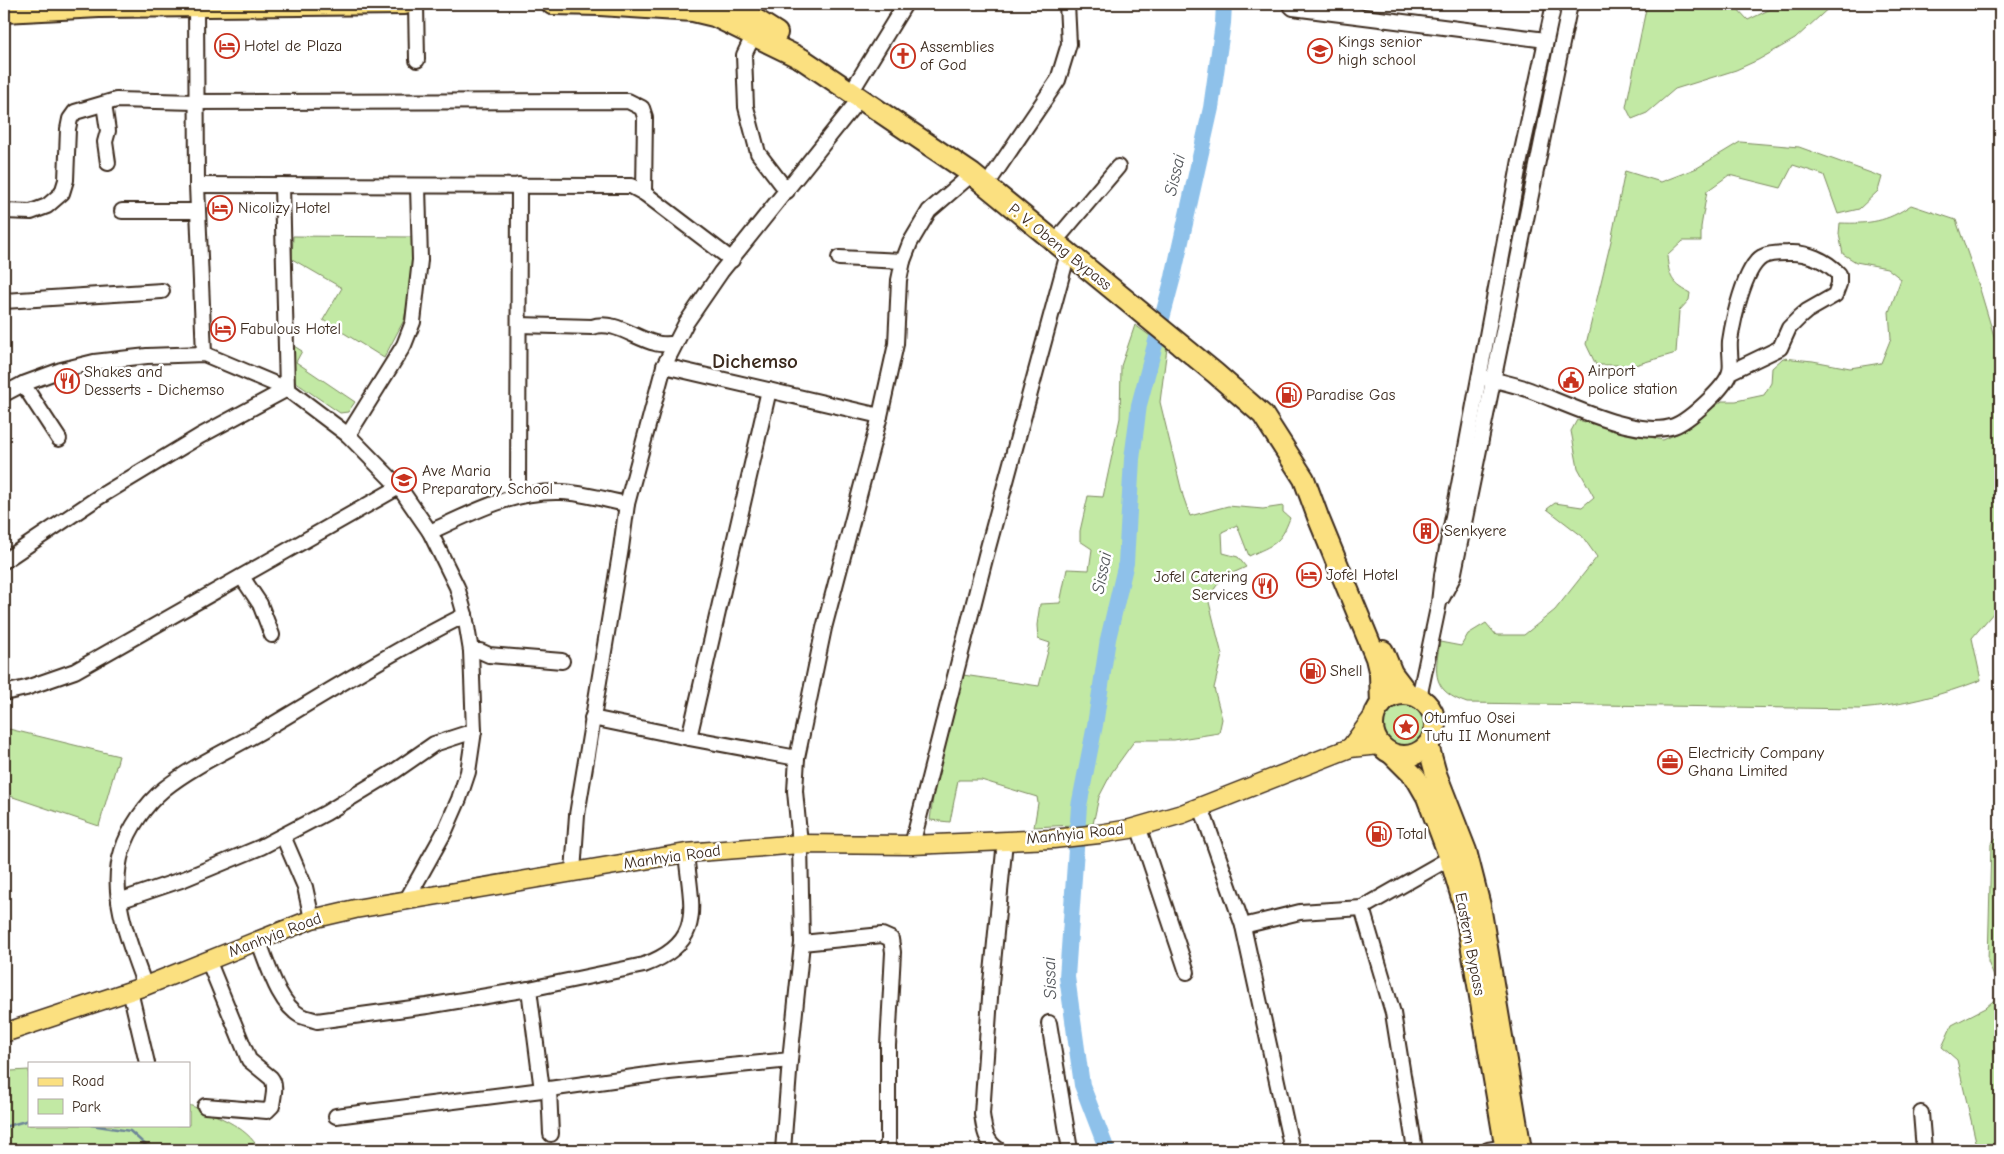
<svg xmlns="http://www.w3.org/2000/svg" width="2004" height="1154" viewBox="0 0 2004 1154" font-family="'Comic Neue',sans-serif">
<style>
.green{fill:#c2e9a4;stroke:#7e8a61}
.lines{fill:none;stroke-linecap:round;stroke-linejoin:round}
.stream{stroke:#6d8598;stroke-width:2.5}
.river{stroke:#8ec1ea;stroke-width:16}
.minor-casing{stroke:#3b2a1e;stroke-width:18}
.major-casing{stroke:#3b2a1e;stroke-width:21}
.highway-casing{stroke:#3b2a1e;stroke-width:24}
.minor{stroke:#fff;stroke-width:14}
.major{stroke:#fbe080;stroke-width:18}
.highway{stroke:#fbe080;stroke-width:20}
.labels{text-anchor:middle;dominant-baseline:central;stroke-width:5;stroke-linejoin:round;paint-order:stroke}
.poi-label{font-size:16px;fill:#3b2a1e;stroke:#fff;text-anchor:start}
.street-label{font-size:16px;fill:#3b2a1e;stroke:#fff}
.water-label{font-size:18px;font-style:italic;fill:#54575b;stroke:#fff}
.district-label{font-size:21px;font-weight:bold;fill:#3b2a1e;stroke:#fff}
</style>
<rect width="100%" height="100%" fill="#fff"/>
<filter id="ink" filterUnits="userSpaceOnUse"><feTurbulence type="fractalNoise" baseFrequency=".02" numOctaves="2"/><feDisplacementMap in="SourceGraphic" scale="10" xChannelSelector="R" yChannelSelector="G"/><feConvolveMatrix kernelMatrix="1 2 1 2 8 2 1 2 1" color-interpolation-filters="sRGB"/></filter>
<g filter="url(#ink)">
<g class="green">
<polygon points="1647,4 1733,4 1748,20 1781,4 1833,4 1795,39 1758,60 1736,70 1675,89 1647,113 1632,119 1626,107"/>
<path d="M 1740,142 L 1799,147 L 1882,177 L 1878,191 L 1859,209 L 1838,214 L 1824,175 L 1793,165 L 1781,188 L 1729,175 L 1707,191 L 1701,227 L 1701,241 L 1683,241 L 1667,256 C 1669,276 1671,283 1690,293 L 1689,300 L 1679,311 L 1676,353 L 1635,365 L 1596,365 L 1586,344 L 1611,241 L 1625,171 L 1661,182 L 1697,168 Z"/>
<path d="M 1911,205 L 1956,220 L 1979,286 L 2000,356 L 2000,605 L 1972,638 L 1981,680 C 1942,695 1901,706 1859,709 L 1467,703 C 1432,691 1434,674 1440,642 L 1461,646 L 1468,634 L 1486,623 L 1496,635 L 1524,635 L 1555,610 L 1597,557 L 1582,536 L 1547,509 L 1555,503 L 1582,507 L 1594,497 L 1578,468 L 1571,431 L 1577,420 L 1663,440 L 1683,431 L 1722,401 L 1736,401 L 1764,395 L 1771,383 L 1772,368 L 1783,358 L 1813,361 L 1850,368 L 1881,363 L 1891,338 L 1889,312 L 1901,279 L 1887,268 L 1856,262 L 1843,254 L 1839,234 L 1840,223 C 1869,224 1887,222 1911,205 Z"/>
<polygon points="293,236 412,237 413,277 404,320 384,358 323,320 342,288 292,259"/>
<path d="M 1135,325 L 1167,348 L 1160,402 L 1183,496 L 1190,516 L 1228,506 L 1263,509 L 1283,506 L 1283,512 L 1290,518 C 1280,545 1274,544 1249,556 L 1237,525 L 1222,532 L 1223,553 L 1238,557 L 1246,567 L 1222,578 L 1208,598 L 1222,655 L 1214,688 L 1222,719 L 1219,733 L 1174,740 L 1135,740 L 1112,772 L 1099,797 L 1093,824 L 1034,827 L 1038,803 L 1037,797 L 981,780 L 958,780 L 950,822 L 930,820 L 937,768 L 951,725 L 963,675 L 1039,686 L 1050,643 L 1038,639 L 1037,625 L 1040,604 L 1060,603 L 1067,569 L 1089,570 L 1092,549 L 1080,541 L 1080,531 L 1088,496 L 1103,497 L 1120,418 L 1121,366 Z"/>
<polygon points="289,343 302,351 296,362 355,402 348,412 340,413 292,380"/>
<circle cx="1401" cy="725" r="24"/>
<polygon points="9,729 119,756 99,826 4,794 4,741"/>
<polygon points="2000,833 2000,991 1988,962 1991,844"/>
<polygon points="2000,995 2000,1150 1978,1150 1957,1060 1942,1047 1952,1025 1985,1008"/>
<path d="M 29,1070 L 29,1125 L 189,1125 L 189,1105 C 213,1114 248,1126 259,1150 L 4,1150 L 4,1074 L 11,1071 Z"/>
</g>
<g class="lines">
<g class="stream">
<polyline points="91,1125 130,1131 151,1150"/>
<polyline points="4,1127 29,1120"/>
</g>
<polyline class="river" points="1107,1150 1082,1085 1067,977 1079,806 1095,725 1108,639 1126,563 1132,459 1139,405 1173,277 1211,108 1223,23 1224,4"/>
<defs>
<g id="minor">
<polyline points="196,4 197,185 204,354"/>
<polyline points="416,4 417,60"/>
<polyline points="1289,4 1293,8 1546,40"/>
<polyline points="754,34 744,55 746,107 758,153 787,191"/>
<polyline points="856,84 905,4"/>
<polyline points="104,104 108,131 105,142 108,163"/>
<polyline points="197,185 631,186 644,193 732,260"/>
<polyline points="986,186 1058,80 1069,44 1067,4"/>
<polyline points="4,211 31,212 47,206 62,193 66,180 68,129 70,119 75,112 116,100 196,102 628,101 642,108 645,117 644,193"/>
<polyline points="122,211 198,211"/>
<polyline points="1062,233 1118,167"/>
<polyline points="839,258 903,261"/>
<polyline points="4,301 162,291"/>
<path d="M 519,325 L 592,327 C 613,319 636,339 655,343 C 661,345 669,344 675,344"/>
<polyline points="664,366 880,416"/>
<path d="M 1481,377 C 1494,380 1508,383 1521,387 C 1560,400 1634,440 1674,426 C 1688,421 1727,387 1730,371 C 1732,365 1729,350 1730,341 C 1733,321 1744,268 1762,257 C 1769,253 1780,253 1788,253 C 1807,252 1826,260 1839,274 L 1839,284 L 1835,295 L 1807,311 L 1800,317 L 1789,328 L 1780,348 L 1730,372"/>
<polyline points="23,384 59,439"/>
<polyline points="4,394 23,384 61,370 94,362 147,356 204,354 287,389 348,435 399,487 430,532 457,587 465,615 471,651 474,731 468,772 459,799 445,831 406,901"/>
<polyline points="348,435 404,345 413,322 420,260 418,186"/>
<polyline points="518,495 519,185"/>
<path d="M 430,532 C 473,512 514,490 562,492 C 583,493 606,500 627,504"/>
<polyline points="4,561 99,497 200,436 287,389 282,185"/>
<polyline points="242,577 260,604 272,635"/>
<polyline points="1442,598 1453,577 1570,4"/>
<polyline points="471,651 480,651 489,655 562,661"/>
<polyline points="4,693 26,688 75,671 399,487"/>
<polyline points="1419,698 1439,603 1442,575 1520,160 1554,4"/>
<polyline points="592,718 689,738 797,758"/>
<polyline points="689,738 769,390"/>
<polyline points="1201,807 1243,926 1292,1150"/>
<polyline points="1138,826 1187,972"/>
<polyline points="283,836 305,887 312,919"/>
<polyline points="912,845 986,555 1068,253"/>
<polyline points="573,872 577,815 621,548 627,504 664,366 686,323 721,272 860,98"/>
<polyline points="119,901 184,879 261,847 326,813 395,771 434,744 474,731"/>
<polyline points="1362,908 1393,1013 1415,1150"/>
<polyline points="1243,926 1300,912 1362,908 1450,858"/>
<path d="M 258,940 C 268,964 278,1004 301,1016 C 306,1018 312,1019 317,1021 L 427,1006 L 529,989 L 644,965 C 706,942 691,907 686,853"/>
<polyline points="802,943 882,935 891,939 893,952 888,1046 888,1143 885,1150"/>
<path d="M 145,986 C 130,945 108,894 122,851 C 129,828 146,804 164,789 C 194,765 229,750 262,731 C 329,691 395,650 465,615"/>
<polyline points="529,989 542,1090"/>
<polyline points="130,991 147,1063"/>
<polyline points="1049,1023 1070,1150"/>
<polyline points="549,1089 551,1134"/>
<path d="M 205,1106 L 267,1111 L 272,1106 C 273,1097 277,1085 271,1078 L 249,1060 L 208,960"/>
<polyline points="1921,1113 1924,1150"/>
<polyline points="336,1116 542,1090 669,1072 790,1060"/>
<polyline points="783,1150 790,1060 802,943 800,844 795,791 797,758 824,628 880,416 896,344 899,280 903,261 910,243 929,211 972,174"/>
<path d="M 999,1150 C 985,1141 984,1129 982,1114 L 991,983 L 1005,841"/>
<polyline points="1488,1150 1506,1147"/>
</g>
<g id="major">
<polyline points="1350,748 1375,714"/>
<polyline points="4,1033 145,986 312,919 355,909 686,853 800,844 912,845 1053,839 1099,834 1130,829 1182,814 1350,748 1380,745"/>
</g>
<g id="highway">
<polyline points="552,4 600,5 693,11 714,16 802,59 972,174 1215,373 1263,415 1304,479 1318,517 1376,658 1380,675 1381,705"/>
<polyline points="721,4 747,14 777,33"/>
<polyline points="4,12 99,7 405,4"/>
<polyline points="1383,651 1392,673 1408,694"/>
<circle cx="1404" cy="725" r="31"/>
<polyline points="1428,745 1436,774 1466,851 1480,906 1521,1150"/>
<polyline points="1392,754 1416,778 1427,797 1450,858 1465,908 1506,1150"/>
</g>
</defs>
<use href="#minor" class="minor-casing"/>
<use href="#major" class="major-casing"/>
<use href="#highway" class="highway-casing"/>
<use href="#minor" class="minor"/>
<use href="#major" class="major"/>
<use href="#highway" class="highway"/>
</g>
</g>
<defs>
<symbol id="hotel-ring" viewBox="-11 -11 22 22"><circle r="9.5" fill="#fff" stroke="#c8321e" stroke-width="1.5"/><path d="M-6-4.5h1.5V1H6V5H4.5V3h-9V5H-6ZM-4 0a1.8 1.8 0 1 1 3.6 0ZM.5 0V-2.5h3Q6-2.5 6 0Z" fill="#c8321e"/></symbol>
<symbol id="school-ring" viewBox="-11 -11 22 22"><circle r="9.5" fill="#fff" stroke="#c8321e" stroke-width="1.5"/><path d="M0-5L7-2L0 1L-7-2ZM-4 1L0 2.5L4 1V4Q0 6-4 4Z" fill="#c8321e"/></symbol>
<symbol id="church-ring" viewBox="-11 -11 22 22"><circle r="9.5" fill="#fff" stroke="#c8321e" stroke-width="1.5"/><path d="M-1.2-6h2.4v3.5h3.3v2.4h-3.3V6h-2.4V-.1h-3.3v-2.4h3.3Z" fill="#c8321e"/></symbol>
<symbol id="civic-ring" viewBox="-11 -11 22 22"><circle r="9.5" fill="#fff" stroke="#c8321e" stroke-width="1.5"/><path d="M-.6-6.5H3V-4.5H.6V-3L4-1V1h2V6H-6V1h2V-1L-.6-3ZM-1.2 2.5V6h2.4V2.5Z" fill="#c8321e"/></symbol>
<symbol id="restaurant-ring" viewBox="-11 -11 22 22"><circle r="9.5" fill="#fff" stroke="#c8321e" stroke-width="1.5"/><path d="M-5-6h1v4h1v-4h1v4h1v-4h1v5L-1.5 .5V6h-2V.5L-5-1ZM5-6V6H3V1.5H1.5Q1.5-4 5-6Z" fill="#c8321e"/></symbol>
<symbol id="fuel-ring" viewBox="-11 -11 22 22"><circle r="9.5" fill="#fff" stroke="#c8321e" stroke-width="1.5"/><path d="M-5.5-6h7V0h2V4h1.3V-2.5L3-4.5l.8-.8L6-3V5H2.5V1h-1V6h-7ZM-4.2-4.7v3.2H.2V-4.7Z" fill="#c8321e"/></symbol>
<symbol id="building-ring" viewBox="-11 -11 22 22"><circle r="9.5" fill="#fff" stroke="#c8321e" stroke-width="1.5"/><path d="M-4-6H4V6H1V3H-1V6H-4ZM-2.5-4.3h1.7v1.8h-1.7ZM.8-4.3h1.7v1.8H.8ZM-2.5-1h1.7V.8h-1.7ZM.8-1h1.7V.8H.8Z" fill="#c8321e"/></symbol>
<symbol id="sight-ring" viewBox="-11 -11 22 22"><circle r="9.5" fill="#fff" stroke="#c8321e" stroke-width="1.5"/><path d="M0-6L1.8-2.2L6-1.7L2.9 1.2L3.7 5.4L0 3.3L-3.7 5.4L-2.9 1.2L-6-1.7L-1.8-2.2Z" fill="#c8321e"/></symbol>
<symbol id="office-ring" viewBox="-11 -11 22 22"><circle r="9.5" fill="#fff" stroke="#c8321e" stroke-width="1.5"/><path d="M-6-3h4V-5.5h4V-3h4V5H-6ZM-1-4.5V-3h2v-1.5ZM-6 0V1H6V0Z" fill="#c8321e"/></symbol>
</defs>
<g fill-rule="evenodd">
<use href="#hotel-ring" x="213" y="32" width="28" height="28"/>
<use href="#school-ring" x="1306" y="37" width="28" height="28"/>
<use href="#church-ring" x="889" y="42" width="28" height="28"/>
<use href="#hotel-ring" x="206" y="194" width="28" height="28"/>
<use href="#hotel-ring" x="209" y="315" width="28" height="28"/>
<use href="#civic-ring" x="1557" y="366" width="28" height="28"/>
<use href="#restaurant-ring" x="53" y="367" width="28" height="28"/>
<use href="#fuel-ring" x="1275" y="381" width="28" height="28"/>
<use href="#school-ring" x="390" y="466" width="28" height="28"/>
<use href="#building-ring" x="1412" y="517" width="28" height="28"/>
<use href="#hotel-ring" x="1295" y="561" width="28" height="28"/>
<use href="#restaurant-ring" x="1251" y="572" width="28" height="28"/>
<use href="#fuel-ring" x="1299" y="657" width="28" height="28"/>
<use href="#sight-ring" x="1392" y="713" width="28" height="28"/>
<use href="#office-ring" x="1656" y="748" width="28" height="28"/>
<use href="#fuel-ring" x="1365" y="820" width="28" height="28"/>
</g>
<g class="labels">
<g class="poi-label">
<text x="1338" y="42">Kings senior<tspan x="1338" dy="18">high school</tspan></text>
<text x="244" y="46">Hotel de Plaza</text>
<text x="920" y="47">Assemblies<tspan x="920" dy="18">of God</tspan></text>
<text x="238" y="208">Nicolizy Hotel</text>
<text x="240" y="329">Fabulous Hotel</text>
<text x="1588" y="371">Airport<tspan x="1588" dy="18">police station</tspan></text>
<text x="84" y="372">Shakes and<tspan x="84" dy="18">Desserts - Dichemso</tspan></text>
<text x="1306" y="395">Paradise Gas</text>
<text x="422" y="471">Ave Maria<tspan x="422" dy="18">Preparatory School</tspan></text>
<text x="1444" y="531">Senkyere</text>
<text x="1326" y="575">Jofel Hotel</text>
<text x="1248" y="577" text-anchor="end">Jofel Catering<tspan x="1248" dy="18">Services</tspan></text>
<text x="1330" y="671">Shell</text>
<text x="1424" y="718">Otumfuo Osei<tspan x="1424" dy="18">Tutu II Monument</tspan></text>
<text x="1688" y="753">Electricity Company<tspan x="1688" dy="18">Ghana Limited</tspan></text>
<text x="1396" y="834">Total</text>
</g>
<g class="street-label">
<text transform="translate(1060 247) rotate(39)">P. V. Obeng Bypass</text>
<text transform="translate(1075 834) rotate(-6)">Manhyia Road</text>
<text transform="translate(672 857) rotate(-8)">Manhyia Road</text>
<text transform="translate(275 935) rotate(-21)">Manhyia Road</text>
<text transform="translate(1470 944) rotate(79)">Eastern Bypass</text>
</g>
<g class="water-label">
<text transform="translate(1175 175) rotate(-77)">Sissai</text>
<text transform="translate(1102 573) rotate(-79)">Sissai</text>
<text transform="translate(1050 978) rotate(-92)">Sissai</text>
</g>
<g class="district-label">
<text x="755" y="361">Dichemso</text>
</g>
</g>
<rect width="2004" height="1154" fill="none" stroke="#fff" stroke-width="20"/>
<rect x="10" y="10" width="1984" height="1134" fill="none" stroke="#3b2a1e" stroke-width="2" filter="url(#ink)"/>
<rect x="28" y="1062" width="162" height="65" fill="#ffffff" stroke="#b1aaa5"/>
<rect x="38" y="1078" width="25" height="8" fill="#fbe080" stroke="#b1aaa5"/>
<text x="72" y="1086" font-size="15" fill="#3b2a1e">Road</text>
<rect x="38" y="1099" width="25" height="15" fill="#c2e9a4" stroke="#b1aaa5"/>
<text x="72" y="1112" font-size="15" fill="#3b2a1e">Park</text>
</svg>
